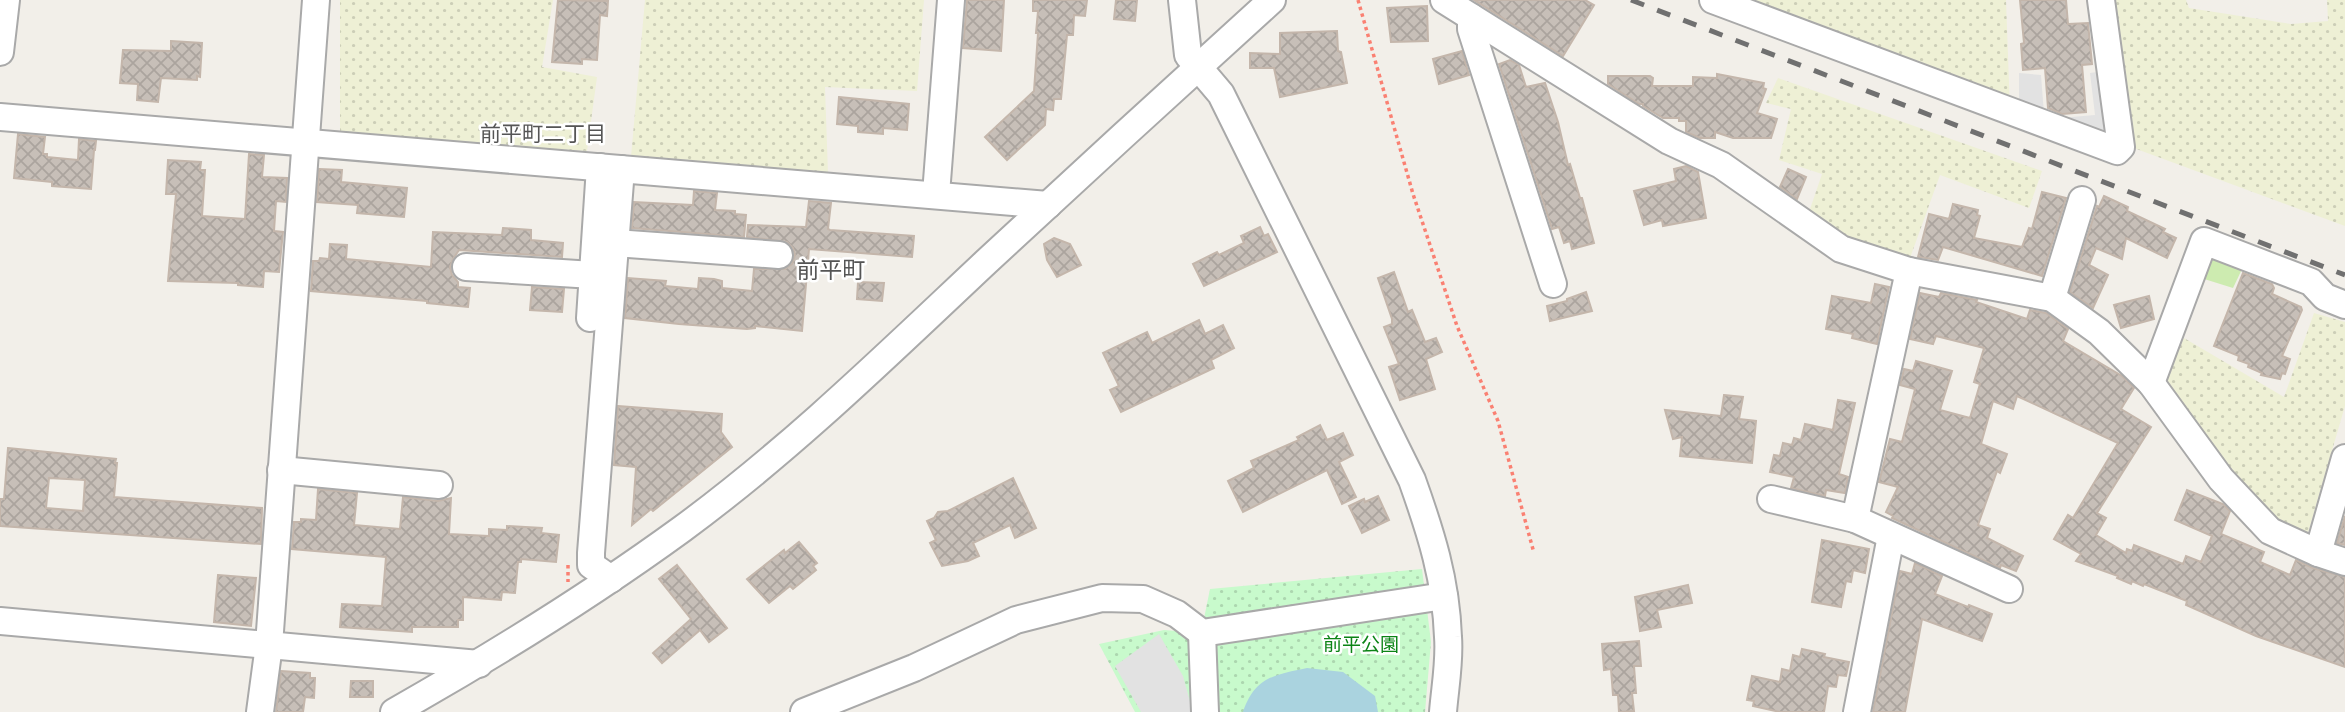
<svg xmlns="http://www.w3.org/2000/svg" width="2345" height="712" viewBox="0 0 2345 712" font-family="'Golos Text','Noto Sans JP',sans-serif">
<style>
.farmland{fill:url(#farmland-dots)}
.grass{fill:#cdebb0}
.park{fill:url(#park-dots)}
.parking{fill:#e2e2e2}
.water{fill:#aad3df}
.building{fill:url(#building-cross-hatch);stroke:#c4b6ab;stroke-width:2;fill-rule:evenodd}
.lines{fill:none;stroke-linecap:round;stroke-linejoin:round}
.minor-casing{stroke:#a9a9a9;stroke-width:30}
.path{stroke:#fa8072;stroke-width:3.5;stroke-dasharray:3.5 3.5;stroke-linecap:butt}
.minor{stroke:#fff;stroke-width:26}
.rail{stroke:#707070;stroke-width:5;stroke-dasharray:14 14;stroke-linecap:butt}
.labels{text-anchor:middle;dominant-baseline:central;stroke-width:5;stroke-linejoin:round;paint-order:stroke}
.park-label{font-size:19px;fill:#0c8416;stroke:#fff}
.neighbourhood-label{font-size:21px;fill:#555;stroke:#fff}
.quarter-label{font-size:23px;fill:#555;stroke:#fff}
</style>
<defs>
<pattern id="farmland-dots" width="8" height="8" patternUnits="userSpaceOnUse" patternTransform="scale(1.75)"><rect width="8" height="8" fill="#eef0d5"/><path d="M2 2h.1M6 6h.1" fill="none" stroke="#ccceb7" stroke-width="1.8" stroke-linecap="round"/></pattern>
<pattern id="park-dots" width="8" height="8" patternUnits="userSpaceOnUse" patternTransform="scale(1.75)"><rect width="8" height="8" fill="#c8facc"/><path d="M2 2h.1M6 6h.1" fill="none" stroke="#acd6af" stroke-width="1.8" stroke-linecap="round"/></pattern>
<pattern id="building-cross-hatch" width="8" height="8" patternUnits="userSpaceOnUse" patternTransform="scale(1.75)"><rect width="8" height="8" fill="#c7bfb8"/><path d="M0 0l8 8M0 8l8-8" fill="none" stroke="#aba49e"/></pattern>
</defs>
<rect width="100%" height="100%" fill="#f2efe9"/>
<g class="farmland">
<polygon points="340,0 553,0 542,67 597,77 587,151 340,135"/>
<polygon points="645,0 924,0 917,91 825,87 828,174 631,157"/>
<polygon points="1724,0 2006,0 2010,111"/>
<polygon points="2111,0 2186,0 2189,8 2291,24 2328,21 2327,0 2345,0 2345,226 2131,147"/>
<polygon points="1778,78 2042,171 2029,208 1940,175 1910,258 1846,239 1809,212 1822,174 1779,160 1791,109 1766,103"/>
<polygon points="2314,313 2345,322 2345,406 2307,536 2278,526 2162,388 2184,338 2284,397"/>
</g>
<polygon class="grass" points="2216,253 2244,265 2233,288 2201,278 2210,258"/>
<polygon class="park" points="1422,569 1431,642 1425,712 1135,712 1099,644 1164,630 1201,633 1210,589"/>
<g class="parking">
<polygon points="2105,71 2111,143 2019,113 2019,73 2041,75 2044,114 2060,118 2095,115 2090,73"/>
<polygon points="1159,634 1183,676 1193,712 1141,712 1115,666"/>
</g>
<path class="water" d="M 1307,668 L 1343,672 L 1375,696 L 1378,712 L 1243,712 C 1255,677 1274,675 1307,668 Z"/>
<g class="building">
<polygon points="558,0 608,1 607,16 600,15 597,60 582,59 582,64 552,62"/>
<polygon points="967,0 1004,0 1001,51 963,48"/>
<polygon points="1033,0 1087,0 1085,16 1074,15 1073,35 1067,35 1061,99 1054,99 1053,110 1046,109 1045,125 1007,160 985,137 1034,91 1038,33 1036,33 1038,11 1033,11"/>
<polygon points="1116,0 1137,0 1135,21 1114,19"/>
<polygon points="1474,0 1585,0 1594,5 1563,56"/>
<polygon points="2020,0 2066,0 2068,24 2088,23 2092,64 2082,65 2086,112 2062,114 2048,108 2045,68 2023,70 2021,44 2024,43"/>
<polygon points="1427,6 1428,41 1391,42 1387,8"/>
<polygon points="1337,31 1338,51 1341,52 1347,83 1280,97 1274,68 1250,68 1250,53 1280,54 1280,33"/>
<polygon points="171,41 202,43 200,77 197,76 197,80 161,78 158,102 137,100 138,84 120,83 123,50 171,51"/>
<polygon points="1462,51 1469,75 1439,84 1433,59"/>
<polygon points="1510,60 1519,65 1526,87 1545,83 1558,122 1568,165 1570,164 1580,198 1582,198 1594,243 1572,249 1570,241 1564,243 1559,227 1552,229 1499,64"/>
<polygon points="1717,74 1764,83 1763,88 1766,89 1757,113 1777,119 1771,138 1733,138 1715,132 1715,138 1700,138 1686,132 1686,121 1679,121 1679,118 1663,118 1643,106 1643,104 1639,104 1608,84 1608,76 1650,76 1653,78 1652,86 1693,86 1693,77 1717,78"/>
<polygon points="839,97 909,104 907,130 883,128 883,134 858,132 858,126 837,124"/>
<polygon points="18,134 45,137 43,154 47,154 47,157 78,160 79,139 96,141 95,150 94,150 91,189 52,186 52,182 14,178"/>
<polygon points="249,154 264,155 262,177 287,178 286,202 276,201 274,231 283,232 279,272 264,271 263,287 238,285 238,283 168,281 176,194 166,194 168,160 201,162 200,170 205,170 202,216 245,219"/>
<polygon points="1686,166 1698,172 1706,218 1663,226 1662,220 1644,225 1634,191 1676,181 1674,169"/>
<polygon points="319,169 342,170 341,182 407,188 404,217 357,213 358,205 317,202"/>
<polygon points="1788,169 1806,177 1797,199 1780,187"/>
<polygon points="694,191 717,193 715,210 735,211 735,214 746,215 744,237 632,228 634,202 693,205"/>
<polygon points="2042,192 2066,198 2042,276 1943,247 1938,260 1918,257 1929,214 1949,219 1953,204 1978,210 1977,215 1980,216 1974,238 2022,247 2029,228 2032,229"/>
<polygon points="2104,196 2128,207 2127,211 2165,229 2163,232 2176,238 2167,258 2126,238 2122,259 2096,248 2089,265 2108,275 2093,308 2070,292 2097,206 2099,207"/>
<polygon points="809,201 831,203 828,229 830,230 914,236 912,257 809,249 802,331 755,326 755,328 747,329 679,324 625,318 628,278 666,281 665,286 698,289 699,278 714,279 722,281 722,288 752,291 754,269 785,269 792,264 795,255 793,248 787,242 747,237 748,225 806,227"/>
<polygon points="1260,227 1264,236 1268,234 1277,252 1204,286 1193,264 1217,252 1219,255 1244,243 1241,236"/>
<polygon points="503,228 531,230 531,240 563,243 562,257 459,250 453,259 450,267 452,275 458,282 458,287 470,288 468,307 427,303 427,301 311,291 313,261 319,261 320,258 329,259 330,244 347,245 346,259 431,267 433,232 502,235"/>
<polygon points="1054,238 1070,244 1081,265 1057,277 1047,260 1044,244"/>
<polygon points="1394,272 1408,312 1412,310 1425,342 1436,338 1442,352 1426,359 1435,389 1400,400 1389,367 1399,364 1384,327 1392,324 1392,319 1378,278"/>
<polygon points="2243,273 2272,284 2274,288 2272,294 2301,307 2302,310 2282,356 2290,359 2285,374 2282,373 2280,379 2261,375 2262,373 2248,367 2249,364 2238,360 2239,356 2214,346"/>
<polygon points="858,282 884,283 882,301 857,299"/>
<polygon points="1875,284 1889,287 1877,344 1852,338 1853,334 1826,329 1832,296 1871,303"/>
<polygon points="532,287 564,289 562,312 530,310"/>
<polygon points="1586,292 1592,311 1550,321 1547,306 1567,301 1567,299"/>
<polygon points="1920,293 1939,297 1941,293 1977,300 1976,302 2027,319 2030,310 2046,313 2068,329 2063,341 2122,376 2134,388 2121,409 2151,427 2097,513 2106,518 2096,535 2126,553 2127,549 2132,551 2134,545 2183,564 2186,556 2201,562 2212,536 2175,520 2187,490 2223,504 2230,511 2221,534 2264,552 2260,562 2290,575 2296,560 2313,568 2345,577 2345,667 2256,636 2186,605 2187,601 2144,584 2143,586 2132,581 2131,584 2117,578 2118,576 2076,561 2081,554 2054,539 2068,515 2073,518 2118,443 2017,396 2013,409 1993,401 1981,444 2007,454 2000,473 1997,471 1978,525 1990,529 1987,538 2023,556 2016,571 2001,565 2000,568 1892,518 1893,516 1886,512 1898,487 1879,482 1890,439 1902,442 1915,389 1900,385 1904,369 1913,371 1916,361 1952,371 1940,410 1970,418 1980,384 1974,382 1984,348 1936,336 1933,344 1910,339"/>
<polygon points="2149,296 2154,319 2121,328 2114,305"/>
<polygon points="1199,320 1205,334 1223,325 1234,348 1211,360 1214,368 1121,412 1110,390 1119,386 1103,353 1147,332 1152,343"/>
<polygon points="1724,395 1743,397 1739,419 1756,421 1752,463 1680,456 1682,437 1673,439 1665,410 1721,416"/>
<polygon points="1838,400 1855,403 1839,474 1848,477 1845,493 1826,490 1825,496 1791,488 1794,477 1770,472 1774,455 1780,456 1783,443 1792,445 1794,438 1801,440 1805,424 1833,430"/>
<polygon points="618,406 722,414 721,432 732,447 653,511 651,509 632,525 636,467 614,465"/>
<polygon points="1320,425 1327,440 1343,433 1353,455 1339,462 1356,497 1342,504 1327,470 1243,512 1228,481 1254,468 1251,461 1299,440 1297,437"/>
<path d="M 8,448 L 116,459 L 115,463 L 117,463 L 114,497 L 262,508 L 261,544 L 0,526 L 0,499 L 4,499 ZM 49,478 L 85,480 L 83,511 L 46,508 Z"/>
<polygon points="1013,478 1036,528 1015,538 1010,525 973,543 979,556 968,561 942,566 930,543 936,540 927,521 934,518 938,512 948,511"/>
<polygon points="318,489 357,493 354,525 400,529 403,497 438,501 451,498 449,534 489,536 489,529 507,530 507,526 542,528 541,533 559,535 556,562 521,559 521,562 518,562 515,593 502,592 501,600 463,597 463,620 458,620 458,627 412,627 412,632 340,627 342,604 382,606 386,557 292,549 294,522 301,522 301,519 316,520"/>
<polygon points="1378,496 1389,520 1362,533 1349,506 1364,499 1365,502"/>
<polygon points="2345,516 2345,545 2337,543"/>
<polygon points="1822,540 1869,549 1865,573 1853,570 1851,582 1846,581 1841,607 1812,602"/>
<polygon points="799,542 817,563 813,566 816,570 793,589 790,586 769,603 747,579 784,550 785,553"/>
<polygon points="1915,563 1942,576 1935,594 1968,607 1969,605 1992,614 1990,620 1982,641 1922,619 1905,712 1873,712 1900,571 1912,574"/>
<polygon points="677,565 727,628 709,642 700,630 662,663 653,653 691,619 659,579"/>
<polygon points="218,575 256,578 251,626 214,622"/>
<polygon points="1688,585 1692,603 1657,610 1661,627 1640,631 1635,597"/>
<polygon points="1639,641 1641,666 1634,666 1636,693 1632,693 1634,711 1619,712 1618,695 1613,695 1611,669 1604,670 1602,644"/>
<polygon points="1802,649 1825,654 1824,657 1849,662 1846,676 1838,675 1836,687 1828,686 1824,712 1780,712 1753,706 1754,701 1747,700 1752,676 1780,682 1782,669 1790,671 1793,655 1800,657"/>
<polygon points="281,671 310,673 310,678 315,678 314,698 305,697 303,712 276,712"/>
<polygon points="351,681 373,681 373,697 350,697"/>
</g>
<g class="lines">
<defs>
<g id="minor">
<path d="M 1182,0 L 1188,55 L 1221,94 L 1412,480 C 1431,533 1446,580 1448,637 C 1450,661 1445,687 1443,712"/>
<polyline points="1444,0 1669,141 1721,165 1841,249 1909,271 2052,298 2099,332 2151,383 2221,479 2270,531 2318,553 2345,562"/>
<polyline points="1713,0 2117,151 2121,147 2101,0"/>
<polyline points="1471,17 1471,29 1553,284"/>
<polyline points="0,52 6,0"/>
<polyline points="0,117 1048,205"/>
<polyline points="936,194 951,0"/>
<polyline points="615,243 779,255"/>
<polyline points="466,267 593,275"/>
<polyline points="2052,298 2082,200"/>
<polyline points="590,318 600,167"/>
<polyline points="2151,383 2204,241 2311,282 2325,297 2345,305"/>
<polyline points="281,470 439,485"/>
<polyline points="1771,499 1855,519 2009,589"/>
<polyline points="1855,519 1909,271"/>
<polyline points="2318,553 2345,458"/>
<polyline points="611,579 591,565 591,553 621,169"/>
<polyline points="0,621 479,664"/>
<polyline points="1202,633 1205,712"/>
<polyline points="260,712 269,645 316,0"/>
<path d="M 394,712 C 493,656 590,596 682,529 C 791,449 888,354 986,262 C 1081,174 1176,87 1272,0"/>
<polyline points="804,712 914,668 1016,620 1102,598 1143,599 1177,614 1202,633 1444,596"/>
<polyline points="1857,712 1891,536"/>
</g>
</defs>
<use href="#minor" class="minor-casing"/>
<g class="path">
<polyline points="1358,0 1413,194 1457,326 1498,421 1534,553"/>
<polyline points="568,565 568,582"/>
</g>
<use href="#minor" class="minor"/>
<polyline class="rail" points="1631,0 2345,275"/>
</g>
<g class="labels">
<g class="park-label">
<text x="1361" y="643">前平公園</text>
</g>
<g class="neighbourhood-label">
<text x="543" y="133">前平町二丁目</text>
</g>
<g class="quarter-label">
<text x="831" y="269">前平町</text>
</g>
</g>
</svg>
